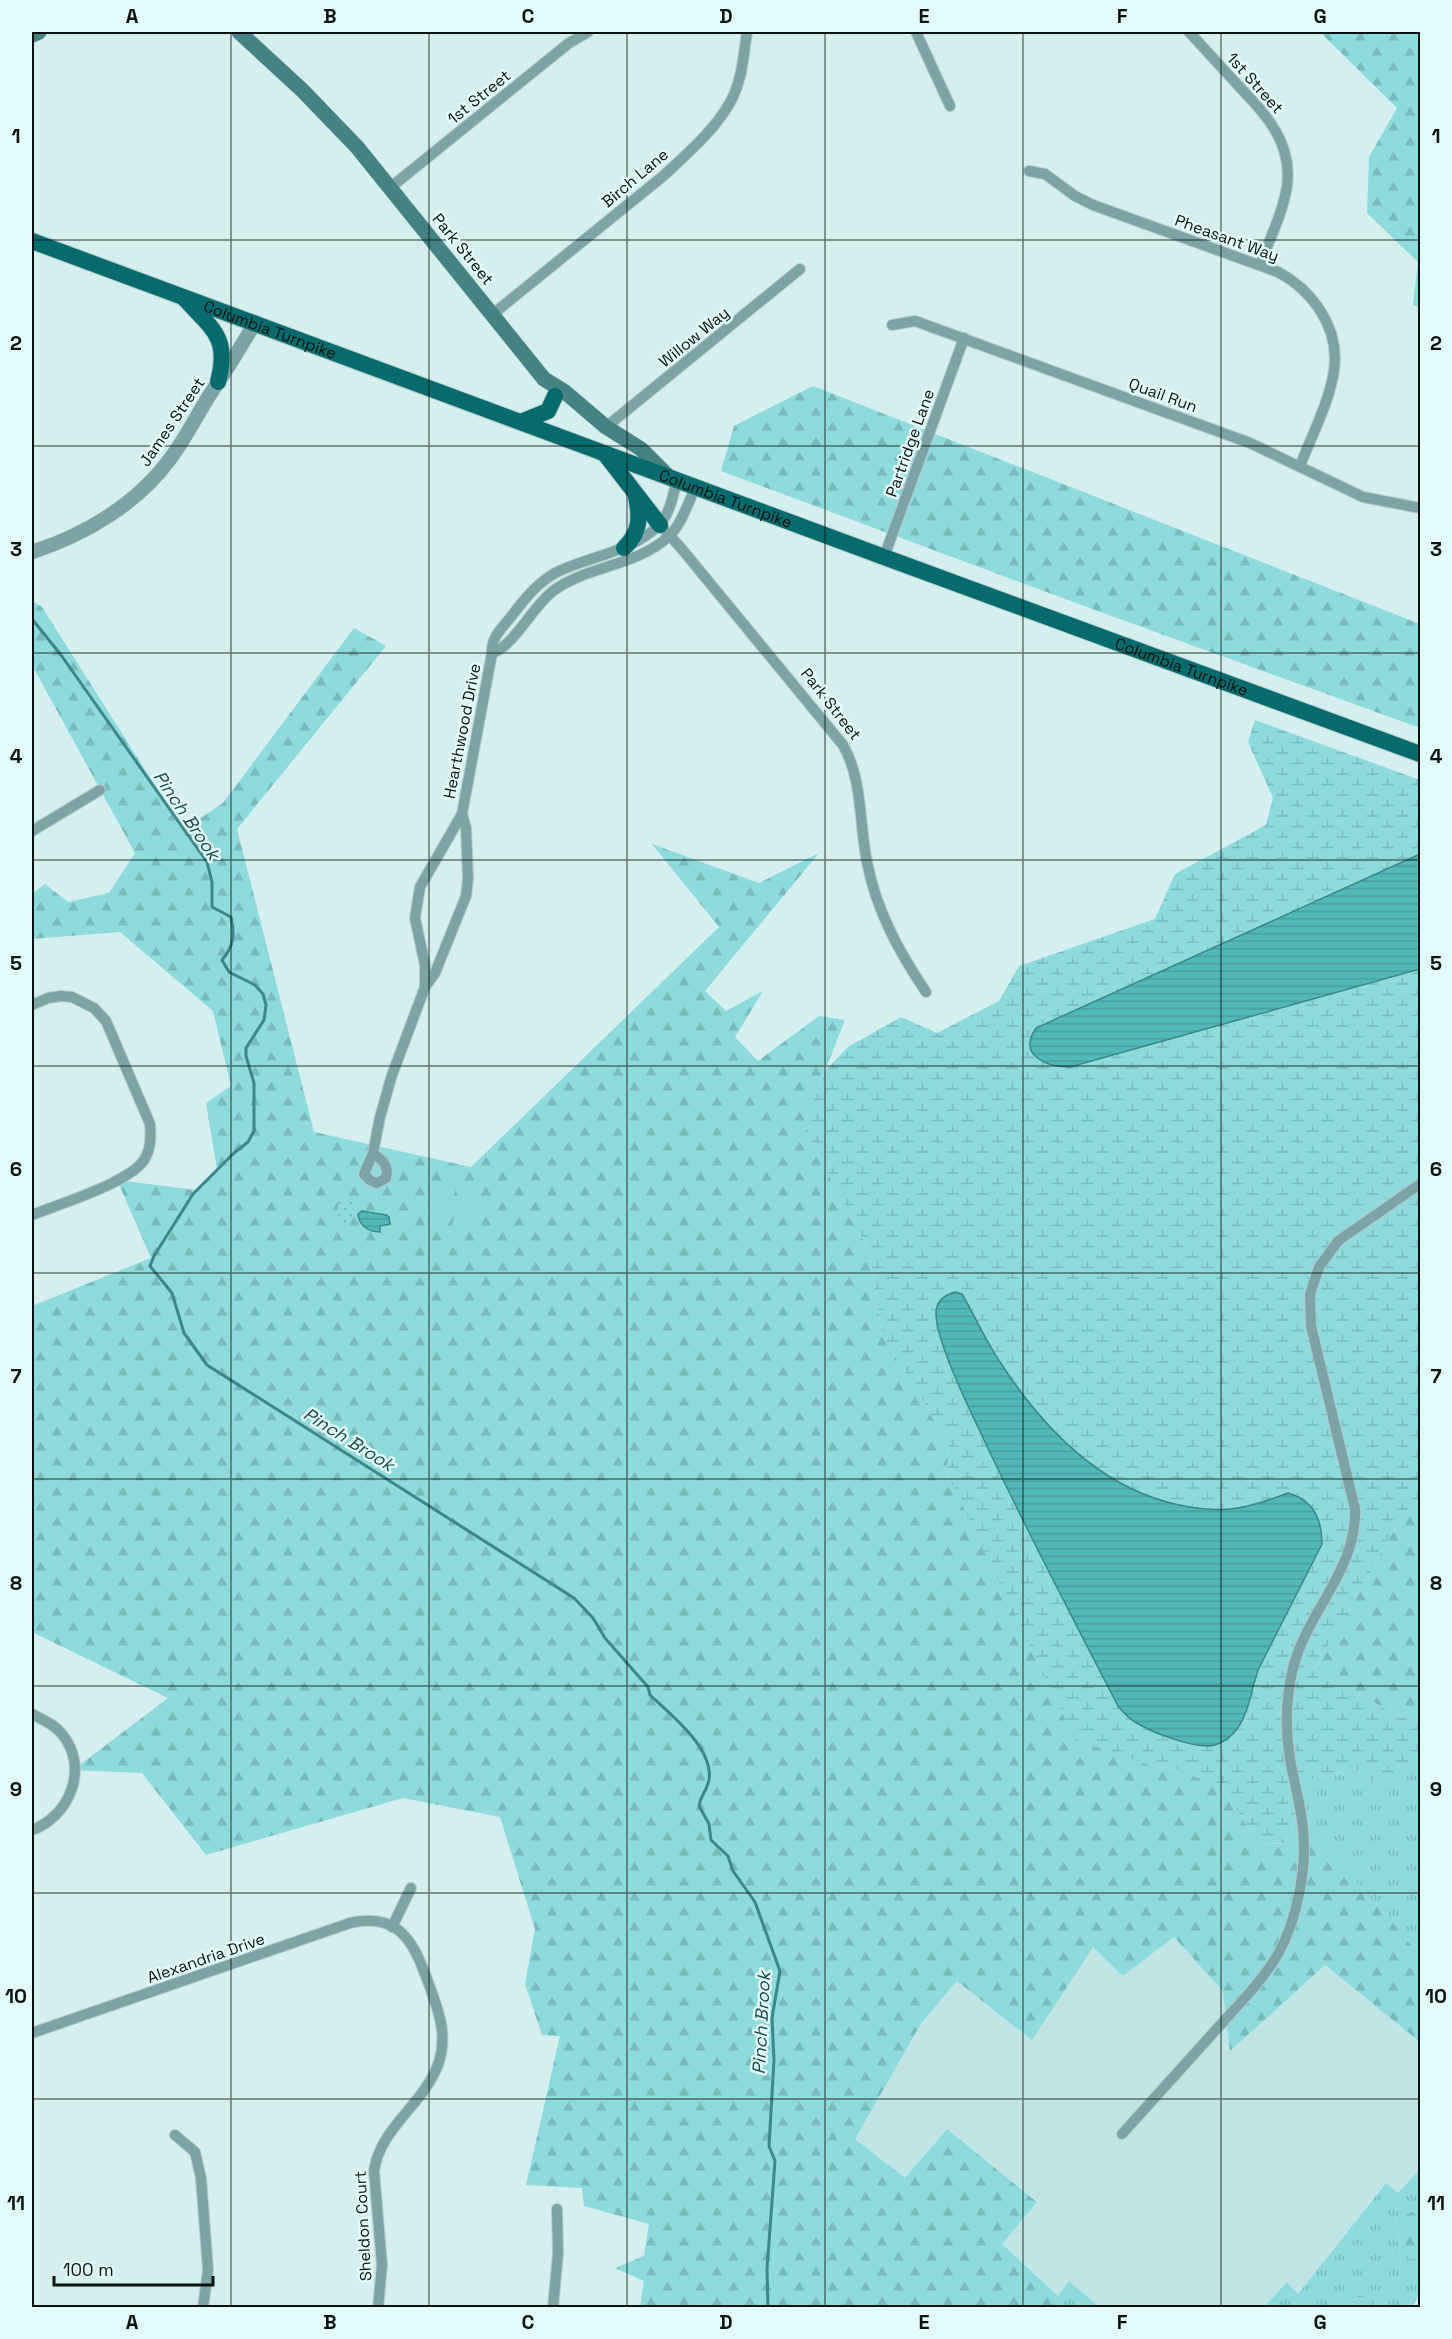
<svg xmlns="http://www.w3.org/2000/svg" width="1452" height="2339" viewBox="0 0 1452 2339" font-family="'Space Grotesk',sans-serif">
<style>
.built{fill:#c1e4e4}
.grass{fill:url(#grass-tufts)}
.forest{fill:url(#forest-firs)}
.wetland{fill:url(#wetland-marsh)}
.park{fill:url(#park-dots)}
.garden{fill:#8ddbdb}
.water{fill:url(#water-rules);stroke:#3c8787;stroke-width:1.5}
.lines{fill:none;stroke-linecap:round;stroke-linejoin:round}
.stream{stroke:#3c8787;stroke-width:3}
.minor-casing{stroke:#b4cbcb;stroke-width:12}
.tertiary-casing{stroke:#b4cbcb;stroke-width:15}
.secondary-casing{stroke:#b4cbcb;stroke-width:16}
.primary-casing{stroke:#b4cbcb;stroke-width:18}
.minor{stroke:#7da4a4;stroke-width:10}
.tertiary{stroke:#7da4a4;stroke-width:14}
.secondary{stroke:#458383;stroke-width:15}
.primary{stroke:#066b6c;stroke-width:16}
.grid{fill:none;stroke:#091212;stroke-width:1.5;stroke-opacity:0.55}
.labels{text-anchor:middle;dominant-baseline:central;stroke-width:5;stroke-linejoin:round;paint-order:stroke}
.street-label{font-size:16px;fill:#091212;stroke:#e2fbfb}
.water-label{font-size:18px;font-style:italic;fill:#1b4949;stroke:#e2fbfb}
.neatline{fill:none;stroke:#091212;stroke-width:2}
.grid-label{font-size:20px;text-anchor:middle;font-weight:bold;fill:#091212}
</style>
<defs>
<pattern id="grass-tufts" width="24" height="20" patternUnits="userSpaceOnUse" patternTransform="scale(1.5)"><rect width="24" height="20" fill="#8ddbdb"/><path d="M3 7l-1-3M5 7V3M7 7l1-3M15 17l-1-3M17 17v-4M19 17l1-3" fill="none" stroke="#78bbbb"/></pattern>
<pattern id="forest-firs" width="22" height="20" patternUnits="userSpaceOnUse" patternTransform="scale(1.5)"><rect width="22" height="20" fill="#8ddbdb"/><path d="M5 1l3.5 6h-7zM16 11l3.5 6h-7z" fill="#78bbbb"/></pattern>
<pattern id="wetland-marsh" width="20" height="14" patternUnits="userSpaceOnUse" patternTransform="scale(1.5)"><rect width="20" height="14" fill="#8ddbdb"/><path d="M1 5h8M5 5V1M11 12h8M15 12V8" fill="none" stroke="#78bbbb"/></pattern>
<pattern id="park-dots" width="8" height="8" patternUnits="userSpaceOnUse" patternTransform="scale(1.5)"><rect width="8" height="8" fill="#8ddbdb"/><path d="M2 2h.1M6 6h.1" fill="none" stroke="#78bbbb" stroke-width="1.8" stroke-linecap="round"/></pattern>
<pattern id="water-rules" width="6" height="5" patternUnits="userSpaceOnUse" patternTransform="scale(1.5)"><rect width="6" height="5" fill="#52b9b9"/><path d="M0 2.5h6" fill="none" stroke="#469e9e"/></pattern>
</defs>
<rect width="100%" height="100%" fill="#d5eeee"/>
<polygon class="built" points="1174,1937 1223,1991 1325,1965 1420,2042 1420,2169 1398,2193 1385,2183 1298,2294 1287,2282 1263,2307 1099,2307 1069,2281 1058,2296 1002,2244 1037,2201 947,2129 905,2178 854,2139 922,2022 957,1981 1094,1947 1123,1976"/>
<g class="grass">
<polygon points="1420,1765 1420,1955 1323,1843 1286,1843 1307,1780 1361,1770 1382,1785"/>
<polygon points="1420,2169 1420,2209 1396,2218 1400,2254 1420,2260 1420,2295 1412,2307 1394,2307 1360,2293 1350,2307 1263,2308 1287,2282 1298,2294 1386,2183 1398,2193"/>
<polygon points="1069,2281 1099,2307 1058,2308 1058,2296"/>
</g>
<g class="forest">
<polygon points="1320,32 1420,32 1420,308 1413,305 1418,262 1367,213 1369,157 1397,108"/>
<polygon points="813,386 1420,624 1420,728 1095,610 721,471 734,426"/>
<polygon points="32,601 42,607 183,830 223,803 354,628 386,646 237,829 314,1132 471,1167 719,927 652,844 759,883 819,853 705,991 726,1011 763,991 735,1037 758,1061 819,1016 845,1020 803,1126 869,1251 882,1335 949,1444 947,1474 1149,1765 1180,1770 1224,1789 1258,1844 1323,1842 1420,1955 1420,2042 1325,1965 1230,2051 1223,1991 1174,1937 1123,1976 1093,1947 1032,2040 957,1981 922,2022 855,2139 905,2178 947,2129 1037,2202 1002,2244 1058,2296 1058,2307 640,2307 644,2281 615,2268 644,2256 649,2224 584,2206 582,2188 526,2185 560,2036 542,2035 525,1984 535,1929 500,1817 403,1798 206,1855 142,1773 73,1770 168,1698 32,1632 32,1306 151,1258 117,1180 196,1190 217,1169 206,1103 231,1086 213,1011 120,932 32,939 32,894 45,884 68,902 109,893 135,853 32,665"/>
<polygon points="1420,1499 1420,1726 1313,1672 1401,1517"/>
<polygon points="1420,2209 1420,2260 1400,2254 1396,2218"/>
</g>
<g class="wetland">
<polygon points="1255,720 1420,780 1420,1499 1401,1517 1313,1672 1420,1726 1420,1765 1382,1785 1361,1770 1307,1780 1286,1843 1258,1844 1224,1789 1180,1770 1149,1765 1075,1740 947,1473 949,1444 882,1335 869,1251 803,1126 825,1071 848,1047 901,1017 937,1033 999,1001 1019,966 1155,919 1175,874 1266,825 1273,798 1248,742"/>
<polygon points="1360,2293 1394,2307 1350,2307"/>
</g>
<polygon class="park" points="340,1198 356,1202 350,1225 335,1221"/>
<g class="garden">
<polygon points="439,1183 456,1187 446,1224 429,1219"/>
<polygon points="461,1189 478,1193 469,1230 452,1226"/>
</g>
<g class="water">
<path d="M 1420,854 L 1420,969 L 1070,1067 C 1047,1067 1017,1056 1036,1028 Z"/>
<path d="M 362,1211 L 386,1215 L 389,1217 L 390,1224 L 380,1226 L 380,1232 C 369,1232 359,1226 358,1214 Z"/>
<path d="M 955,1292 L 962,1294 C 975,1316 985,1340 1000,1362 C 1044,1430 1106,1494 1190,1507 C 1203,1509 1218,1511 1231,1509 C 1250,1507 1270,1500 1288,1493 C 1314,1500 1322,1520 1322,1544 L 1259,1668 C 1251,1688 1250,1711 1237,1729 C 1232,1736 1223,1743 1215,1745 C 1196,1750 1151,1732 1135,1722 C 1128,1718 1123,1712 1118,1706 C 1070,1613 1021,1520 977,1425 C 965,1400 936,1340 936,1314 C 936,1302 944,1295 955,1292 Z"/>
</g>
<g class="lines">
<path class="stream" d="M 32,619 L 61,655 L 207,862 L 212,882 L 212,907 L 231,917 C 235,935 234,946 222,960 L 229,972 L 255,985 L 263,994 L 266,1005 L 264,1020 L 246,1048 L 246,1056 L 254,1083 L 254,1131 L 248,1142 L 234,1153 L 193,1194 L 154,1256 L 150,1266 L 172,1293 L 184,1333 L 207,1365 L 574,1598 L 593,1618 L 605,1638 L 648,1687 L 650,1695 C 670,1714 714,1748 709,1780 C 707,1790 700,1797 699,1806 L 709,1824 L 711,1840 L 728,1856 L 733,1871 L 755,1902 L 780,1971 L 772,2018 L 774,2060 L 769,2146 L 775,2161 L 767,2269 L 768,2308"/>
<defs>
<g id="minor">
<polyline points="916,32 950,106"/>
<path d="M 1189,32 C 1205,49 1220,66 1236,83 C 1264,113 1293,141 1287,186 C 1283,213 1269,240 1260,265"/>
<path d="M 1029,171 L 1045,174 L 1075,196 L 1093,205 L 1278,272 C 1313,291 1340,328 1334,370 C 1330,401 1311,437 1300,466"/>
<polyline points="391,187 569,43 588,32"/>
<path d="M 493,314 L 662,177 C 687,154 723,123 735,92 C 743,73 744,51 747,32"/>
<polyline points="892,325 915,321 1250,443 1363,497 1420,508"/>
<polyline points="606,427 800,269"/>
<path d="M 660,525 L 681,548 L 843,745 C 863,780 859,824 867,862 C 876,910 899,952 926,992"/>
<polyline points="884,557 964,338"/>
<path d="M 492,653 C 515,645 532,607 553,591 C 586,566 638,566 669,536 C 682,524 688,502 696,487"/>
<polyline points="32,831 100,790"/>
<path d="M 425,987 L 435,973 L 466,896 L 468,879 L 466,828 L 462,814 L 492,653 C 491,638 501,629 510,618 C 523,601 536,584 555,573 C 589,556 630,553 658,526 C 670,515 673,495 677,480"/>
<path d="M 32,1005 L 48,998 L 61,996 L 72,997 L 94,1008 L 106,1021 L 150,1124 C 151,1137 151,1149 144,1160 C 129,1183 59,1204 32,1215"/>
<path d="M 373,1153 C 383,1161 389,1165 386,1178 L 377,1183 L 371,1181 L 364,1174 L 373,1153 L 380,1117 L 392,1075 L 425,987 L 425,965 L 415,918 L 420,887 L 462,814"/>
<path d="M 32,1714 C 43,1720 54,1724 62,1734 C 90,1768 69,1817 32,1830"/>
<polyline points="392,1927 411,1888"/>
<path d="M 32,2033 L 350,1923 C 404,1911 416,1949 431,1990 C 440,2015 447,2036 439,2062 C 425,2104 380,2127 374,2171 L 382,2265 L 378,2308"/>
<path d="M 1122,2134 L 1251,1991 C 1261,1979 1271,1967 1278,1954 C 1297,1920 1307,1869 1303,1830 C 1301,1806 1294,1782 1290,1759 C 1285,1729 1286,1697 1293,1668 C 1308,1610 1357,1570 1355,1509 L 1311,1326 L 1310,1294 L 1319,1267 L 1338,1241 L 1420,1184"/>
<polyline points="175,2135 195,2152 201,2178 208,2270 203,2308"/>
<polyline points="553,2308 558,2253 557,2209"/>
</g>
<path id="tertiary" d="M 32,552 C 85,535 137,504 170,459 C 185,439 196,417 209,396 C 225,372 241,348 255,322"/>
<g id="secondary">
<polyline points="239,32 302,90 357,147 544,379 565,392 606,427 641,449 669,477"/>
<polyline points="32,35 39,32"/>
</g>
<g id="primary">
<path id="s1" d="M 32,241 L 884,557 L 1420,754"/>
<path d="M 184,298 C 212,329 230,337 218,382"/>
<polyline points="521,422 548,411 555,396"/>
<polyline points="605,454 660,525"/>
<path d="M 624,548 C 641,532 640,517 636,496"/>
</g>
</defs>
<use href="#minor" class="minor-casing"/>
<use href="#tertiary" class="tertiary-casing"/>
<use href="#secondary" class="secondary-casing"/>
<use href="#primary" class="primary-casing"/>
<use href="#minor" class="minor"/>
<use href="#tertiary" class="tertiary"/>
<use href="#secondary" class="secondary"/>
<use href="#primary" class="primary"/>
</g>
<path class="grid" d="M 231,32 L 231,2308M 429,32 L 429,2308M 627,32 L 627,2308M 825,32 L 825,2308M 1023,32 L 1023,2308M 1221,32 L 1221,2308M 32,240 L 1420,240M 32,446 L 1420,446M 32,653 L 1420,653M 32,860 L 1420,860M 32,1066 L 1420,1066M 32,1273 L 1420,1273M 32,1479 L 1420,1479M 32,1686 L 1420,1686M 32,1893 L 1420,1893M 32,2099 L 1420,2099"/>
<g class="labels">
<g class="street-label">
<text transform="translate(1255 83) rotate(48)">1st Street</text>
<text transform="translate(479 97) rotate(-39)">1st Street</text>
<text transform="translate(635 178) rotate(-40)">Birch Lane</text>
<text transform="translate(1227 238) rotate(20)">Pheasant Way</text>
<text transform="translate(463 249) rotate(51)">Park Street</text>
<text stroke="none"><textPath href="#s1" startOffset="254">Columbia Turnpike</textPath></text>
<text transform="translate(694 337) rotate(-39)">Willow Way</text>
<text transform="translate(1163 395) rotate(20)">Quail Run</text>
<text transform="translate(172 422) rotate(-56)">James Street</text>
<text transform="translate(910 443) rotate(-70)">Partridge Lane</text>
<text stroke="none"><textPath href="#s1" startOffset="740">Columbia Turnpike</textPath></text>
<text stroke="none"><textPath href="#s1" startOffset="1226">Columbia Turnpike</textPath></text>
<text transform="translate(831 704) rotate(52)">Park Street</text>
<text transform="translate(462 731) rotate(-79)">Hearthwood Drive</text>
<text transform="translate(206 1958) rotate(-19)">Alexandria Drive</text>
<text transform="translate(363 2226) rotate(-93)">Sheldon Court</text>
</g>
<g class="water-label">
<text transform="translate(187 815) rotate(56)">Pinch Brook</text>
<text transform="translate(349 1439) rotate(32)">Pinch Brook</text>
<text transform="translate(761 2023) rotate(-87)">Pinch Brook</text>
</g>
</g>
<rect width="1452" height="2339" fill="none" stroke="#e2fbfb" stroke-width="66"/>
<path d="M54 2276v9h159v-9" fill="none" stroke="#091212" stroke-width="3"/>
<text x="63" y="2276" font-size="18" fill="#091212" stroke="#e2fbfb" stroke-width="4.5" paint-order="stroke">100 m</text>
<rect x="33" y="33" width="1386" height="2273" class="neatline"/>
<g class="grid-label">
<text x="132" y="23">A</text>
<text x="330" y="23">B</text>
<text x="528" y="23">C</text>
<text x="726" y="23">D</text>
<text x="924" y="23">E</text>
<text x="1122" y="23">F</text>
<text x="1320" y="23">G</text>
<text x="16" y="143">1</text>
<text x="1436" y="143">1</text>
<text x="16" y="350">2</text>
<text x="1436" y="350">2</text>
<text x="16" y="556">3</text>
<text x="1436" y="556">3</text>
<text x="16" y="763">4</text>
<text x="1436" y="763">4</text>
<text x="16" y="970">5</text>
<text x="1436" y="970">5</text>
<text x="16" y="1176">6</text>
<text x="1436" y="1176">6</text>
<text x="16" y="1383">7</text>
<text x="1436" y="1383">7</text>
<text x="16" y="1590">8</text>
<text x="1436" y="1590">8</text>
<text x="16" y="1796">9</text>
<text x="1436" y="1796">9</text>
<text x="16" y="2003">10</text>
<text x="1436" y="2003">10</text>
<text x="16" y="2210">11</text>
<text x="1436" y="2210">11</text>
<text x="132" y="2329">A</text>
<text x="330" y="2329">B</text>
<text x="528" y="2329">C</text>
<text x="726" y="2329">D</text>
<text x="924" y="2329">E</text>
<text x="1122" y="2329">F</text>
<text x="1320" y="2329">G</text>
</g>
</svg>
